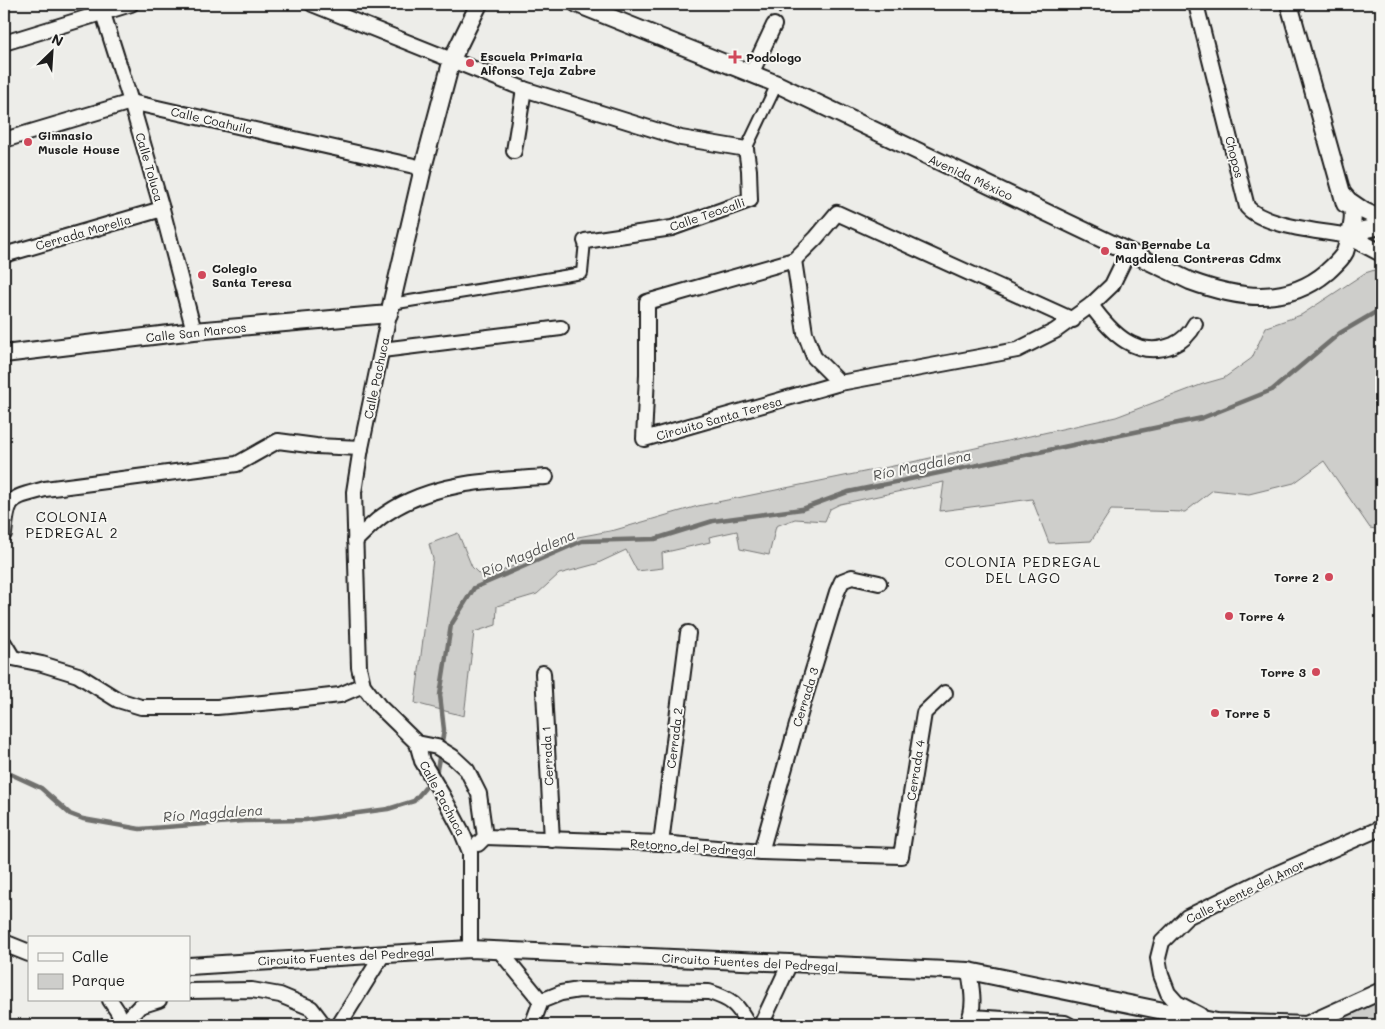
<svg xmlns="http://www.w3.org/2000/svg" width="1385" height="1029" viewBox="0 0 1385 1029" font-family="Mali,sans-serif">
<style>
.green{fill:#cececb;stroke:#757574}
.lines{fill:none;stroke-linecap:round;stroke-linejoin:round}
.stream{stroke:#6f6f6d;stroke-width:4.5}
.pedestrian-casing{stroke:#1c1c1c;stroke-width:14}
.minor-casing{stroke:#1c1c1c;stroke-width:18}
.tertiary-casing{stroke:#1c1c1c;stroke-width:20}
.path{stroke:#1c1c1c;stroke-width:2.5;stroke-dasharray:5 4;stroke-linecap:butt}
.pedestrian{stroke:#f6f6f2;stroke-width:10}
.minor{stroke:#f6f6f2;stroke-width:14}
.tertiary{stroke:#f6f6f2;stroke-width:16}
.poi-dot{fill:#d1495b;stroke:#f6f6f2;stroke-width:2}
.labels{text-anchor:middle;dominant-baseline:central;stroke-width:4;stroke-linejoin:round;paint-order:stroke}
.poi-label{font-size:12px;font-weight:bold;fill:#1c1c1c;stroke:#f6f6f2;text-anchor:start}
.street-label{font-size:12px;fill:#1c1c1c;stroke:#f6f6f2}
.water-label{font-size:14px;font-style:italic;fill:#535352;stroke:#f6f6f2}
.neighbourhood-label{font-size:14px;letter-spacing:1px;fill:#1c1c1c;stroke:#f6f6f2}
</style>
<rect width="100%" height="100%" fill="#edede9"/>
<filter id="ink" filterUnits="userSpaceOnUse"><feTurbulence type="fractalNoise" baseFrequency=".02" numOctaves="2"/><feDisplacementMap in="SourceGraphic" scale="10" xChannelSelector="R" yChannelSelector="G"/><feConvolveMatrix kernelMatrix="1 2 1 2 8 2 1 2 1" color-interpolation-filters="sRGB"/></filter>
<g filter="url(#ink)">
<g class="green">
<polygon points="1381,268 1381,530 1370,528 1324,461 1294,483 1249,494 1213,490 1185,512 1111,510 1091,541 1049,543 1032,499 940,511 944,482 840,504 830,509 825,521 795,519 776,526 769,555 740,549 737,531 709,537 710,542 662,553 663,568 637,571 626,550 596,564 559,574 537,594 497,606 496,625 474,632 464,716 415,703 433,559 429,544 458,533 472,567 484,579 578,537 615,530 698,506 903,464 1116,417 1203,384 1224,378 1252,358 1266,327 1301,315 1365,273"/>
<polygon points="1381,991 1381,1025 1306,1025"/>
</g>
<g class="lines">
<polyline class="stream" points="4,771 41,788 70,814 83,819 140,829 244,821 305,820 388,809 414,801 436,775 444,730 440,695 451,625 474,588 582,541 655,539 713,521 802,509 848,492 1202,418 1272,390 1340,333 1381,309"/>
<defs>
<g id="pedestrian">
<polyline points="746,149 777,84"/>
<polyline points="391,304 582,273 585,241"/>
</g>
<g id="minor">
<polyline points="100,4 131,102 162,209 194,331"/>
<polyline points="312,4 524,89 681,138 746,149 749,170 750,200 672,228 585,241"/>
<path d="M 1196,4 L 1247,207 C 1265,227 1322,231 1349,236"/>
<polyline points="4,43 131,4"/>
<polyline points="751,74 774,25"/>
<polyline points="4,140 131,102 423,168"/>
<polyline points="514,151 524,89"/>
<polyline points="4,255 162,209"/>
<polyline points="794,260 805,333 814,357 840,383"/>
<path d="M 1091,305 C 1111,333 1137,360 1173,345 C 1184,340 1190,334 1195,324"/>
<polyline points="389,314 361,448 354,492 359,667 363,685 379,706 417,743 422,761 443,796 461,830 470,852 470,949"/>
<polyline points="1073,320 837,213 816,238 794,260 647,302 647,375 644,439 840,383 1017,350 1055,331 1091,305 1112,285 1128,252"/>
<polyline points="382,350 561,328"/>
<path d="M 4,534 C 8,496 9,499 45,489 L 237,464 L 278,441 L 316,446 L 361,448"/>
<path d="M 355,541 C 365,532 375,520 387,513 C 433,482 492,480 546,477"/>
<polyline points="4,643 13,658 42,664 78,675 118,700 141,707 217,707 295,700 340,695 363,685"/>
<polyline points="543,673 552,840"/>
<polyline points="417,743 437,747 453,757 467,770 479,794 485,837 478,844"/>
<polyline points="485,837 661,843 761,852 901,856 924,713 945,693"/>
<polyline points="661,843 688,633"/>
<polyline points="761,852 804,700 837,592 842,581 852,577 879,583"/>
<polyline points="499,950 541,1001"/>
<polyline points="189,991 252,990 280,995 311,1008 324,1025"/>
<polyline points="110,1000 118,1012 122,1025"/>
<polyline points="1200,1015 1177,1003 1168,993 1161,975 1158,958 1162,942 1187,917 1269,877 1381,828"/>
<polyline points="971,1017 1065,1023 1069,1025"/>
<path d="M 967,1024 C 976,1008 972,989 969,971"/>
<polyline points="122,1025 140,1006 159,1000"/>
<polyline points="339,1025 383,954"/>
<path d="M 532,1025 L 541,1001 L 561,993 L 579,990 L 709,992 C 731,999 738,1004 748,1025"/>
<polyline points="761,1025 789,965"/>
</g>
<g id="tertiary">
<path d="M 577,4 L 777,84 L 1190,281 C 1236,298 1286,307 1327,272 C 1333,266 1341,260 1345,252 C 1347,246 1348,240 1350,234 C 1354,219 1355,206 1344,195"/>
<polyline points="1289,4 1345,204"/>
<polyline points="1351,202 1364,211 1381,219"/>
<polyline points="1349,236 1381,253"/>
<polyline points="1349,236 1359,231 1381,226"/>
<polyline points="4,354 194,331 389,314 423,168 452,59 479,4"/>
<polyline points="4,943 29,953"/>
<polyline points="189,966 470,949 969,971 1217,1022 1307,1025"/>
<polyline points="1306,1025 1381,991"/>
</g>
</defs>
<use href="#pedestrian" class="pedestrian-casing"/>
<use href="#minor" class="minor-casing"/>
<use href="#tertiary" class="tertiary-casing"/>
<polyline class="path" points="779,14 784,4"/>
<use href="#pedestrian" class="pedestrian"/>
<use href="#minor" class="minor"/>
<use href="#tertiary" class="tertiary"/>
</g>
</g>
<g class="poi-dot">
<path d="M732.5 49.5h5v5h5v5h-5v5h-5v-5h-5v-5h5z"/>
<circle cx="470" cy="63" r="5"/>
<circle cx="28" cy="142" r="5"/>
<circle cx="1105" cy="251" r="5"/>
<circle cx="202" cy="275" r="5"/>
<circle cx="1329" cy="577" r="5"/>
<circle cx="1229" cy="616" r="5"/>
<circle cx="1316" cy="672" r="5"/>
<circle cx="1215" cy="713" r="5"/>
</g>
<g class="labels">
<g class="poi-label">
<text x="480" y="56">Escuela Primaria<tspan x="480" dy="14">Alfonso Teja Zabre</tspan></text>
<text x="746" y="57">Podologo</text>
<text x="38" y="135">Gimnasio<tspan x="38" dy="14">Muscle House</tspan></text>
<text x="1115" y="244">San Bernabe La<tspan x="1115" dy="14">Magdalena Contreras Cdmx</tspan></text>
<text x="212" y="268">Colegio<tspan x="212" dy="14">Santa Teresa</tspan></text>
<text x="1319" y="577" text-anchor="end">Torre 2</text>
<text x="1239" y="616">Torre 4</text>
<text x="1306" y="672" text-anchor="end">Torre 3</text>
<text x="1225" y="713">Torre 5</text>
</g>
<g class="street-label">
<text transform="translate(212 120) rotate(13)">Calle Coahuila</text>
<text transform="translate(1235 157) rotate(76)">Chopos</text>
<text transform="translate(150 167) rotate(74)">Calle Toluca</text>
<text transform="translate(971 177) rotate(25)">Avenida México</text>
<text transform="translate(707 214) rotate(-19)">Calle Teocalli</text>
<text transform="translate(83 232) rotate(-16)">Cerrada Morelia</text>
<text transform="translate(196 332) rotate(-6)">Calle San Marcos</text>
<text transform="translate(376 378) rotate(-78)">Calle Pachuca</text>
<text transform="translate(719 418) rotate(-16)">Circuito Santa Teresa</text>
<text transform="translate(805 697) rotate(-73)">Cerrada 3</text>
<text transform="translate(674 738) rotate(-83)">Cerrada 2</text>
<text transform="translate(547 756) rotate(-93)">Cerrada 1</text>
<text transform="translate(915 770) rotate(-81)">Cerrada 4</text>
<text transform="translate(443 798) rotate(62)">Calle Pachuca</text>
<text transform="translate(693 847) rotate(4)">Retorno del Pedregal</text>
<text transform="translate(1245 891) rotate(-26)">Calle Fuente del Amor</text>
<text transform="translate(346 956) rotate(-3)">Circuito Fuentes del Pedregal</text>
<text transform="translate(750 962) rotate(3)">Circuito Fuentes del Pedregal</text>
</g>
<g class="water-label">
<text transform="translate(922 465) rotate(-12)">Río Magdalena</text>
<text transform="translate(528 553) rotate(-23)">Río Magdalena</text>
<text transform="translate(213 813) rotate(-4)">Río Magdalena</text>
</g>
<g class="neighbourhood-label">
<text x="72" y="516">COLONIA<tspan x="72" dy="16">PEDREGAL 2</tspan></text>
<text x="1023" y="561">COLONIA PEDREGAL<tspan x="1023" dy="16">DEL LAGO</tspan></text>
</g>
</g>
<rect width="1385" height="1029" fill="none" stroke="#f6f6f2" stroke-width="20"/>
<rect x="10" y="10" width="1365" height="1009" fill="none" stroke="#1c1c1c" stroke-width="2" filter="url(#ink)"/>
<rect x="28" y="936" width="162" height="65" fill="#f6f6f2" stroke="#9f9f9c"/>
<rect x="38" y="953" width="25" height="8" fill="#f6f6f2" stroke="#9f9f9c"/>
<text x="72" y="962" font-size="15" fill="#1c1c1c">Calle</text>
<rect x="38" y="974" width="25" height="15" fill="#cececb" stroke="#9f9f9c"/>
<text x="72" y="986" font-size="15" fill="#1c1c1c">Parque</text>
<g transform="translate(52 52) rotate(25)" stroke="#f6f6f2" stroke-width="4" paint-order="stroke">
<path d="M0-4L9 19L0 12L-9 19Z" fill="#1c1c1c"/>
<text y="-8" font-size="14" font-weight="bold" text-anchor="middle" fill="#1c1c1c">N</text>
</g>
</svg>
